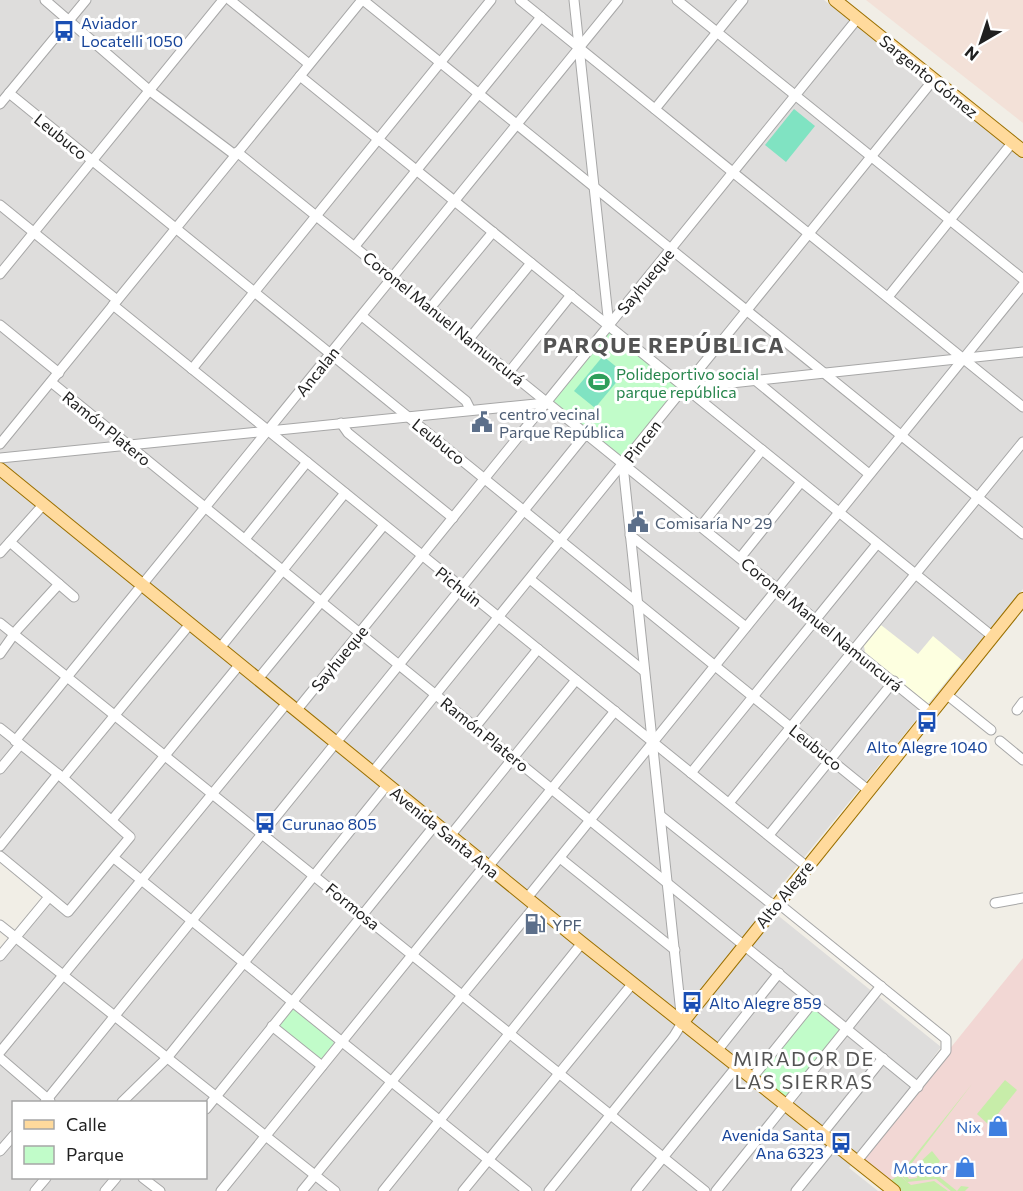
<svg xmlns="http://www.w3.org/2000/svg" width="1023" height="1191" viewBox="0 0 1023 1191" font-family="Commissioner,sans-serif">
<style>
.residential{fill:#dedddc;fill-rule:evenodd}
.commercial{fill:#f2d7d4}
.education{fill:#fdffe0}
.military{fill:#f3e1d8}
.grass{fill:#c7eda9}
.park{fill:#c1fcc9}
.pitch{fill:#80e3c2}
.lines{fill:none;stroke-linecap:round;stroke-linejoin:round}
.minor-casing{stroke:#a7a7a7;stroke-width:11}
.major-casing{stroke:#9b7000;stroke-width:14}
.minor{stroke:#fff;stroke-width:9}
.major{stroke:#ffda9c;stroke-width:12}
.labels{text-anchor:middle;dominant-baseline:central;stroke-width:6;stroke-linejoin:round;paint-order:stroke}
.transit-label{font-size:16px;fill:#164399;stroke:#fff;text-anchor:start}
.street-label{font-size:16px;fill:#202020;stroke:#fff}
.leisure-label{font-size:16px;fill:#27864d;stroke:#fff;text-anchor:start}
.service-label{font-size:16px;fill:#4e5e75;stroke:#fff;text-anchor:start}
.shop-label{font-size:16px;fill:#366cbe;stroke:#fff;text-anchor:end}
.quarter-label{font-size:20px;letter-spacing:1.5px;fill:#535353;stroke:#fff}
.district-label{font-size:22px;font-weight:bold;letter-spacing:1.5px;fill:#535353;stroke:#fff}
</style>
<rect width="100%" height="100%" fill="#f1eee6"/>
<path class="residential" d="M 0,0 L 824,0 L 1023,159 L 1023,589 L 765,905 L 941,1047 L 849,1168 L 878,1191 L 0,1191 L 0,959 L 52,895 L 0,851 ZM 14,1102 L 206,1102 L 206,1178 L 14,1178 Z"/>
<polygon class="commercial" points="1023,958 1023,1191 901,1191 861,1159"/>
<polygon class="education" points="881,625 918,654 933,636 963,661 928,704 865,652 864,646"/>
<polygon class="military" points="866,0 1023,0 1023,123"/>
<g class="grass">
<polygon points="1005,1080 1017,1090 989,1125 977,1114"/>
<polygon points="972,1084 905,1172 909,1179 917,1178 919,1163 932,1151 940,1161 932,1171 957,1191 961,1186 969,1187 965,1191 951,1191 936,1179 907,1182 900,1174"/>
<polygon points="899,1175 911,1185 934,1181 948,1191 902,1191 890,1181"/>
</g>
<g class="park">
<polygon points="609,326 682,385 623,465 546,403"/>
<polygon points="813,1005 844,1030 787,1100 756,1076"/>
<polygon points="290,1010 295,1010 333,1040 334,1045 323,1058 317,1058 280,1028 280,1023"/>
</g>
<g class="pitch">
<polygon points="794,109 815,126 786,162 765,145"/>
<polygon points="603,356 624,373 595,408 574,391"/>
</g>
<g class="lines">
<defs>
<g id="minor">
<polyline points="45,0 150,91 235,155"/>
<polyline points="230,0 309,64"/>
<polyline points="363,0 1023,534"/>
<polyline points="520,0 1023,407"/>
<polyline points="574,0 609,326"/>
<polyline points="677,0 1023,279"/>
<polyline points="300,76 992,636"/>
<polyline points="9,93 868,790"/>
<polyline points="0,104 86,0"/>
<polyline points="655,109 743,0"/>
<polyline points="237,152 930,712"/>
<polyline points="0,205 117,300"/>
<polyline points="355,246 541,17"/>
<polyline points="0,274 223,0"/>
<polyline points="888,297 1012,143"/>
<polyline points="113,305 806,866"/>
<polyline points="431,307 493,232"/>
<polyline points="362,316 466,401 470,409"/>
<polyline points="0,325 59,373"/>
<polyline points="469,339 531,263"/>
<polyline points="192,369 491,0"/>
<polyline points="510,371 571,295"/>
<polyline points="755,380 869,474"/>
<polyline points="51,382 918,1087"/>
<polyline points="685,388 1023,352"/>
<polyline points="341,423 348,433 453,518"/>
<polyline points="0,444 362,0"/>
<polyline points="0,458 546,403"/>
<polyline points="701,526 762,450"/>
<polyline points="630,535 746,627"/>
<polyline points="245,539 307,462"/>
<polyline points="10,542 74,597"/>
<polyline points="0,553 43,505"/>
<polyline points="740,558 801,482"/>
<polyline points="531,580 644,671"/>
<polyline points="0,623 705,1191"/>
<polyline points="220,648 345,493"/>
<polyline points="0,654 17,630 59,584"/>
<polyline points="258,679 384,525"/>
<polyline points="946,694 991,730"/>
<polyline points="1017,710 1023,702"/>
<polyline points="296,711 858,18"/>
<polyline points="476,726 538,649"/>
<polyline points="0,728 63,778 130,837 68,912 0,856"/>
<polyline points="15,741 618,0"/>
<polyline points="1000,741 1023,760"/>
<polyline points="0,769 20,745"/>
<polyline points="372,773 934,79"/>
<polyline points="691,773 877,544"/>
<polyline points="63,778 190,624"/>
<polyline points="729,803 1023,442"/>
<polyline points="661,816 769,902 784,908 946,1039 946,1051 857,1161"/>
<polyline points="112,820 240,664"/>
<polyline points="769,835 894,681"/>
<polyline points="450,836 576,680"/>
<polyline points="0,846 58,774"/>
<polyline points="114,858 527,1191"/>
<polyline points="560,858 675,950"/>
<polyline points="488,867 615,711"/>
<polyline points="527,898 1023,285"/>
<polyline points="995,903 1023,898"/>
<polyline points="0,925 335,1191"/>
<polyline points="0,956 49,897"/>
<polyline points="272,1026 322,1066"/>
<polyline points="717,1051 779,973"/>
<polyline points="0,1052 287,703"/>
<polyline points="0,1058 50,1101"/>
<polyline points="752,1078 814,1001"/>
<polyline points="45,1102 585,435"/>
<polyline points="122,1102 167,1058 387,785"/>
<polyline points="206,1109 435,825"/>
<polyline points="822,1134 883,1058"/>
<polyline points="0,1151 14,1135"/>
<polyline points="143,1178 160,1191"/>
<polyline points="35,1191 46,1178"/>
<polyline points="105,1191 116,1178"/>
<polyline points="221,1191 485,865"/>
<polyline points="302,1191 536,905"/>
<polyline points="383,1191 582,943"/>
<polyline points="463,1191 633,983"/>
<polyline points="549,1191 674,1036 682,1023 623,465"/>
<polyline points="636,1191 737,1066"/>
<polyline points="716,1191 881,986"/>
<polyline points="796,1191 835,1143"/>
</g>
<g id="major">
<polyline points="835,0 1023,151"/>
<polyline points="0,469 582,943 894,1191"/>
<polyline points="682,1023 1023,599"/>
</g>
</defs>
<use href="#minor" class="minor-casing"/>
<use href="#major" class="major-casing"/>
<use href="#minor" class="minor"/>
<use href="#major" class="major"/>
</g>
<defs>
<symbol id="bus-bare" viewBox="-9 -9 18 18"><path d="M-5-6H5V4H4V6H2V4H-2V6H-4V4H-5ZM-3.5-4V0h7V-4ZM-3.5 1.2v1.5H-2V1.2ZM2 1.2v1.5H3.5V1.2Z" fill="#1a4fb4" stroke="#fff" stroke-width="2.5" paint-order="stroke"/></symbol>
<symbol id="stadium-bare" viewBox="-9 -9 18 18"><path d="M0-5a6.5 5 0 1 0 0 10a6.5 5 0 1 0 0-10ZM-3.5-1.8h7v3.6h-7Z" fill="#2e9e5b" stroke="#fff" stroke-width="2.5" paint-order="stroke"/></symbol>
<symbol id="civic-bare" viewBox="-9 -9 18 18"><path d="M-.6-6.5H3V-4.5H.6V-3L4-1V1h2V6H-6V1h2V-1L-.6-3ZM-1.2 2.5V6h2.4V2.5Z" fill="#5c6f8a" stroke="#fff" stroke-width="2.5" paint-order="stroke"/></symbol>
<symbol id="fuel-bare" viewBox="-9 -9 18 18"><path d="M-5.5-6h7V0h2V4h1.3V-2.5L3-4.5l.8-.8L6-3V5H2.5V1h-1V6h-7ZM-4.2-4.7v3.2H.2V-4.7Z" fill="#5c6f8a" stroke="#fff" stroke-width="2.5" paint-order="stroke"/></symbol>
<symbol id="shop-bare" viewBox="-9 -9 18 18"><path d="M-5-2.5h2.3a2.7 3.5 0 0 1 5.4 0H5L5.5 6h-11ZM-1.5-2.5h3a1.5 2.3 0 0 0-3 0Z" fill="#3f7fe0" stroke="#fff" stroke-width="2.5" paint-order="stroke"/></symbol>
</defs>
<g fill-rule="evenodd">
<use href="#bus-bare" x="49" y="16" width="30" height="30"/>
<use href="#stadium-bare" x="584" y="367" width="30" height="30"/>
<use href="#civic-bare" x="467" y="407" width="30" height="30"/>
<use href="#civic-bare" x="623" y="507" width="30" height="30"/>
<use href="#bus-bare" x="912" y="707" width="30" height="30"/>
<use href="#bus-bare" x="250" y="808" width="30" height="30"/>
<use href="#fuel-bare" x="520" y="909" width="30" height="30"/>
<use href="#bus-bare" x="677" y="987" width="30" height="30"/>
<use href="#shop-bare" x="983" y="1111" width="30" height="30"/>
<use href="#bus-bare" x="826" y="1128" width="30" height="30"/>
<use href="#shop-bare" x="950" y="1152" width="30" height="30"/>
</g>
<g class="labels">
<g class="transit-label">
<text x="81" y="22">Aviador<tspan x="81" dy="18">Locatelli 1050</tspan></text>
<text x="927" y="746" text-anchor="middle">Alto Alegre 1040</text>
<text x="282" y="823">Curunao 805</text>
<text x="709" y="1002">Alto Alegre 859</text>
<text x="824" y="1134" text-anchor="end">Avenida Santa<tspan x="824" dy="18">Ana 6323</tspan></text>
</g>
<g class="street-label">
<text transform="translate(929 76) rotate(39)">Sargento Gómez</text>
<text transform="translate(61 136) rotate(39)">Leubuco</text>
<text transform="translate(645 281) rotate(-51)">Sayhueque</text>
<text transform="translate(444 318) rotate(39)">Coronel Manuel Namuncurá</text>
<text transform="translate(317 371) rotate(-51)">Ancalan</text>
<text transform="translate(107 428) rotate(39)">Ramón Platero</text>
<text transform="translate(439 441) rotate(39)">Leubuco</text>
<text transform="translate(642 441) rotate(-52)">Pincen</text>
<text transform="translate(459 586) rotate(38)">Pichuin</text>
<text transform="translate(822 624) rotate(39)">Coronel Manuel Namuncurá</text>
<text transform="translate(339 658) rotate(-51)">Sayhueque</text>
<text transform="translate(485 734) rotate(39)">Ramón Platero</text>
<text transform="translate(816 747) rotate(39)">Leubuco</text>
<text transform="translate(445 832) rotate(39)">Avenida Santa Ana</text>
<text transform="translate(784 894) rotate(-51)">Alto Alegre</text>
<text transform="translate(353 906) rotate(39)">Formosa</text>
</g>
<g class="leisure-label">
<text x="616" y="373">Polideportivo social<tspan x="616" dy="18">parque república</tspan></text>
</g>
<g class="service-label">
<text x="499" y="413">centro vecinal<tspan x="499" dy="18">Parque República</tspan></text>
<text x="655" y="522">Comisaría N° 29</text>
<text x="552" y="924">YPF</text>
</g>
<g class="shop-label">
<text x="981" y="1126">Nix</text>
<text x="948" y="1167">Motcor</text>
</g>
<g class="quarter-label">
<text x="804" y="1058">MIRADOR DE<tspan x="804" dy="23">LAS SIERRAS</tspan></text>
</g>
<g class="district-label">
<text x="664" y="344">PARQUE REPÚBLICA</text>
</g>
</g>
<rect x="12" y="1101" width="195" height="78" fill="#ffffff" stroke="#a6a6a6" stroke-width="1.5"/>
<rect x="24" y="1120" width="30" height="9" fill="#ffda9c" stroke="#a6a6a6" stroke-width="1.5"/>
<text x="66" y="1131" font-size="18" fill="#202020">Calle</text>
<rect x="24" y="1146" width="30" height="18" fill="#c1fcc9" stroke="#a6a6a6" stroke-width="1.5"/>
<text x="66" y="1161" font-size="18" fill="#202020">Parque</text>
<g transform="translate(981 42) rotate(219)" stroke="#ffffff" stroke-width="4.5" paint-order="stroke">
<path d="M0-4.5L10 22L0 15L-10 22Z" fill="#202020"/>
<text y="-9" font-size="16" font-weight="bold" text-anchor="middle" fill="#202020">N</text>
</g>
</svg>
